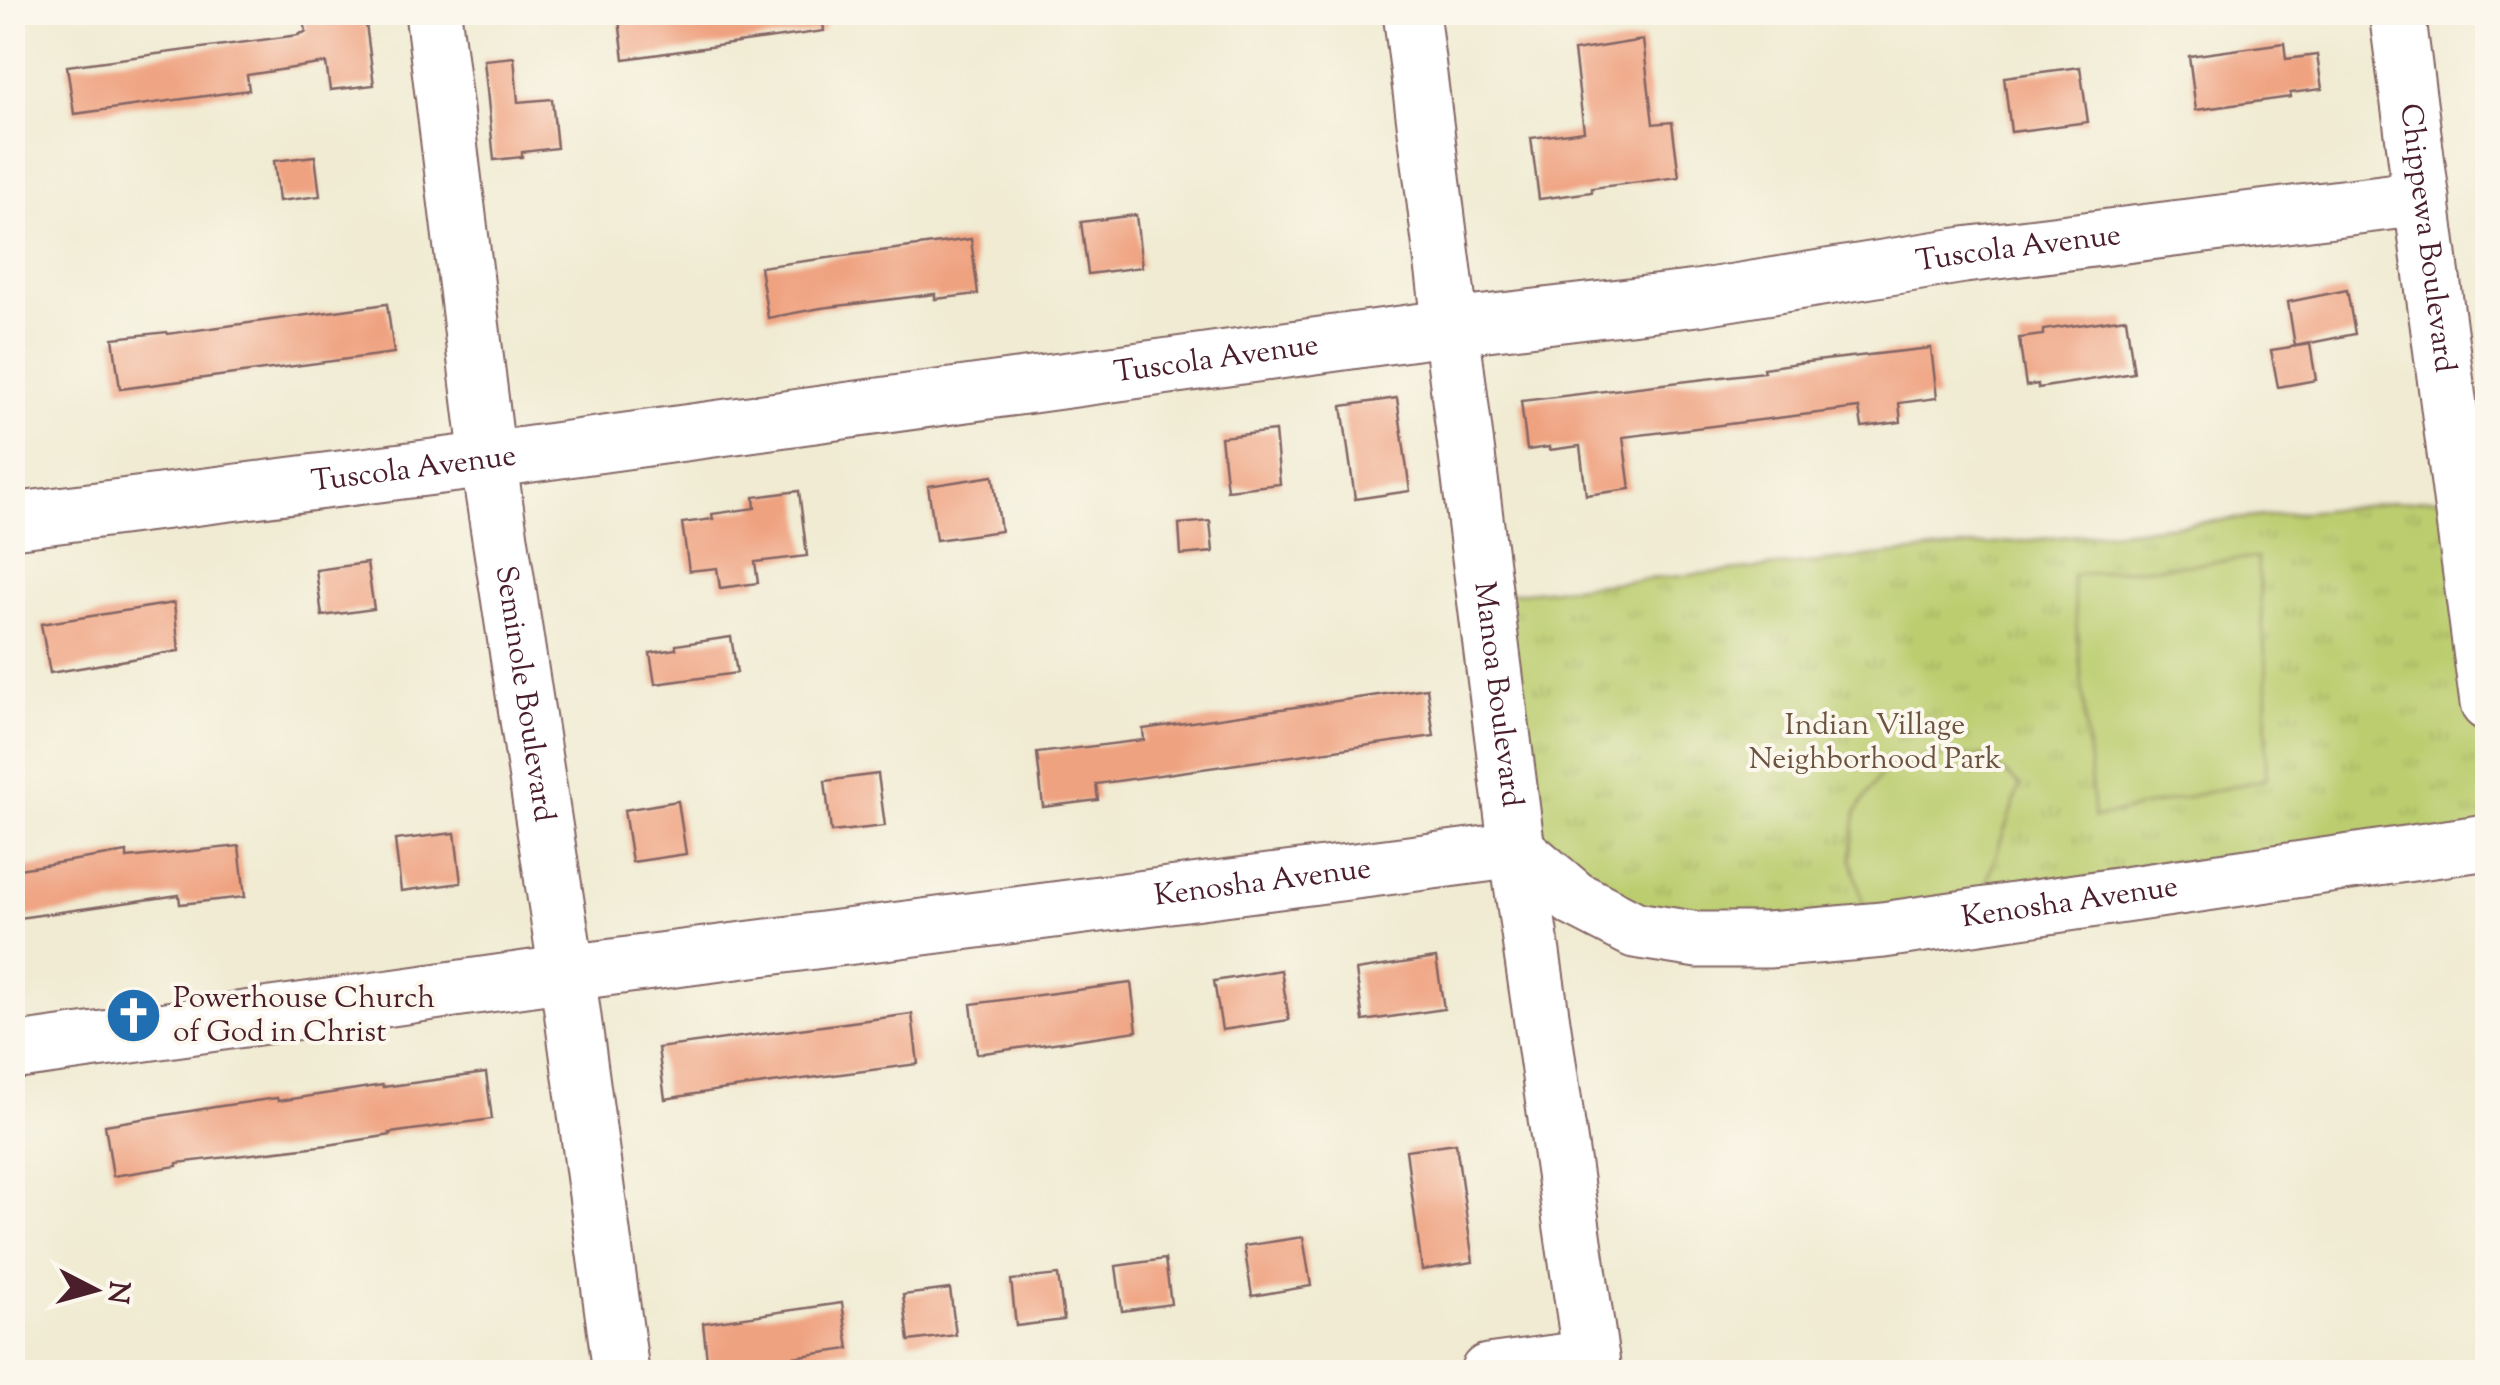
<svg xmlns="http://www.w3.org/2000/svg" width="2500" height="1385" viewBox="0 0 2500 1385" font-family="'Sorts Mill Goudy',serif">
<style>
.grass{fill:url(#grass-tufts);stroke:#83764e;stroke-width:2.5}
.pitch{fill:#bccd70;stroke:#83764e;stroke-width:2.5}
.building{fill:#efa280}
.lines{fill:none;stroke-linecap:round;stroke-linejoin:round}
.minor-casing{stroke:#846665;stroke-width:59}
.minor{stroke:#fff;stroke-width:55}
.labels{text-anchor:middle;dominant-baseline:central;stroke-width:8;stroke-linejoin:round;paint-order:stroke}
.street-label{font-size:30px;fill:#4a1f2b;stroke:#fbf7ec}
.park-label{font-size:30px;fill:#6c5340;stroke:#fbf7ec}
.poi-label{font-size:30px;fill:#4a1f2b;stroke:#fbf7ec;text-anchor:start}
</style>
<defs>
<pattern id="grass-tufts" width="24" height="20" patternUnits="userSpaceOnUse" patternTransform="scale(2.5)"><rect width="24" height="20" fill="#bccd70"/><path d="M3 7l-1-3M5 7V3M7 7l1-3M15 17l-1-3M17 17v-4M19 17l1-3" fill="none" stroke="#a3b061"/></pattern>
</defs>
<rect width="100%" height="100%" fill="#fbf7ec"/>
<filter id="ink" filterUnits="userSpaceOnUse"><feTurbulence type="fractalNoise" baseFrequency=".01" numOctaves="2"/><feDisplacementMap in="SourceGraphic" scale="20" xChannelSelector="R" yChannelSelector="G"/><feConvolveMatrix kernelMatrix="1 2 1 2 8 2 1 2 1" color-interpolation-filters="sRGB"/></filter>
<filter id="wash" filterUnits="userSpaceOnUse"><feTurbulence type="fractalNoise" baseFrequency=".0048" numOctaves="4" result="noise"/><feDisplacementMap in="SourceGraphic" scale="40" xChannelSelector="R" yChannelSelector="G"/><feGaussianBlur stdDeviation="2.25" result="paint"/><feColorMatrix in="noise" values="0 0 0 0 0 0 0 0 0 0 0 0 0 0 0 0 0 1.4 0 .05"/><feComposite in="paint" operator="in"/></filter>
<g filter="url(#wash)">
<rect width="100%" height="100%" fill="#f0ebd2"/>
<polygon class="grass" points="2460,496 2487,705 2487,842 1698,940 1517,850 1485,596"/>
<g class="pitch">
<polygon points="2257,558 2267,676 2266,779 2094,818 2072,575"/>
<polygon points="1984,756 2020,785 1980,902 1866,915 1851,859 1856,812 1883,771 1926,757"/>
</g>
<g id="blocks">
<g class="building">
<polygon points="618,12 822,12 824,31 624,59"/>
<polygon points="358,14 359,25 366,24 374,85 330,90 326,63 247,75 249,90 74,114 67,66 299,35 299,34 306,32 304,21"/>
<polygon points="1643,40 1653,124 1672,122 1679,177 1592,188 1592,192 1539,199 1531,138 1584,131 1574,51"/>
<polygon points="2284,43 2286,59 2317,55 2322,89 2290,93 2291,97 2196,110 2189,56"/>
<polygon points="514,57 518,102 552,99 557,148 522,152 522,157 494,160 484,60"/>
<polygon points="2080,67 2088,122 2011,132 2004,77"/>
<polygon points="315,156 320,196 279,201 274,161"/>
<polygon points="1136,215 1142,267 1088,274 1081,222"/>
<polygon points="971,239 978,294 935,299 935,294 821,308 768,318 760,267"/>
<polygon points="2347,290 2355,334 2295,346 2288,302"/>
<polygon points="387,304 394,353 120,389 113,338 167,332 168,334"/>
<polygon points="2126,318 2134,373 2038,388 2038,384 2026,386 2019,338 2043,335 2043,330"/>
<polygon points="2310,344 2316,380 2278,387 2271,350"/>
<polygon points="1931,348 1937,398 1899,403 1901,422 1862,427 1859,408 1623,437 1630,489 1586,495 1580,446 1549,450 1549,447 1527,450 1521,401 1764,372 1763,368 1798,363"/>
<polygon points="1397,398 1410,491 1355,499 1342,406"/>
<polygon points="1275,431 1280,484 1227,490 1221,437"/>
<polygon points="993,476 1001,531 936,540 928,486"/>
<polygon points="799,491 807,556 755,562 758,583 720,588 717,568 689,571 682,523 713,519 712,514 755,508 754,497"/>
<polygon points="1210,521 1213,552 1181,555 1179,524"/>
<polygon points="367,563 374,609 322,616 316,570"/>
<polygon points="174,603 179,651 50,673 41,624"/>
<polygon points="731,637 737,673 655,684 650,653 676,649 676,645"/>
<polygon points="1427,688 1434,736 1096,784 1098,800 1043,807 1037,753 1144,740 1143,729"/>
<polygon points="878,774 885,826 831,832 825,781"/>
<polygon points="678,801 686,854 632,862 624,810"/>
<polygon points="455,833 461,883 401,891 395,840"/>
<polygon points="239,846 245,897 180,904 179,895 12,919 12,870 127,852 127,858"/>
<polygon points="1436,958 1444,1009 1363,1021 1356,970"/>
<polygon points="1281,970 1289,1020 1222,1030 1214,981"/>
<polygon points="1131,983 1137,1031 977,1054 971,1004"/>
<polygon points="912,1014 918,1064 719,1090 665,1099 658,1048"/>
<polygon points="486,1073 492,1119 390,1133 391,1135 328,1145 177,1163 177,1166 113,1176 105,1125 221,1106 277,1098 278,1101 383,1085 383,1087"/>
<polygon points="1456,1143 1473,1262 1422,1270 1406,1150"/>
<polygon points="1303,1237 1311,1286 1252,1296 1244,1246"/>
<polygon points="1165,1259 1171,1304 1122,1311 1116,1266"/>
<polygon points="1058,1275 1064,1320 1016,1326 1011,1280"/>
<polygon points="950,1289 956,1335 909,1341 903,1295"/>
<polygon points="842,1303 849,1349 708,1369 703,1323"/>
</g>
</g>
</g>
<g filter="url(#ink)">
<use href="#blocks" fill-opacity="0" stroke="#846665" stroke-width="2.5"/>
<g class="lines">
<defs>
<g id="minor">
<path id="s1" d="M 433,12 L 488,460 L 567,973 L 621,1372"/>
<path id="s2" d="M 1411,12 L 1517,850 L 1593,1372"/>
<path id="s3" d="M 2397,12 L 2488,703"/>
<path id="s4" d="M 12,521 L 488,460 L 1452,327 L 1697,298 L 1964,255 L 2422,198"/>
<path id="s5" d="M 12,1052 L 567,973 L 1517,850 L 1575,899 L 1635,930 L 1698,940 L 1768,940 L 1883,930 L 2488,842"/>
<polyline points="1488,1372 1591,1358"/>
</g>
</defs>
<use href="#minor" class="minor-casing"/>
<use href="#minor" class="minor"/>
</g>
</g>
<defs>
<symbol id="church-disc" viewBox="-11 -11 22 22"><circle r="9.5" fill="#1f6fb2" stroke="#fbf7ec"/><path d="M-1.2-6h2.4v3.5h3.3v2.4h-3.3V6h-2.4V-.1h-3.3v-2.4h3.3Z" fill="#fff"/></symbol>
</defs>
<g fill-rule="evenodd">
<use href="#church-disc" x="102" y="984" width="63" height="63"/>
</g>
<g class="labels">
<g class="street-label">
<text stroke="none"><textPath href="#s3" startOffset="228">Chippewa Boulevard</textPath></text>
<text stroke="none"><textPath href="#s4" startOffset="2025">Tuscola Avenue</textPath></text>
<text stroke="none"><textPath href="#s4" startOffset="1215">Tuscola Avenue</textPath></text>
<text stroke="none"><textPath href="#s4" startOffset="405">Tuscola Avenue</textPath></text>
<text stroke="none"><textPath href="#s1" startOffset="688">Seminole Boulevard</textPath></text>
<text stroke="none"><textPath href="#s2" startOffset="688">Manoa Boulevard</textPath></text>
<text stroke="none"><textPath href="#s5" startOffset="1262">Kenosha Avenue</textPath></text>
<text stroke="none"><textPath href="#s5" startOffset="2100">Kenosha Avenue</textPath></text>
</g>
<g class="park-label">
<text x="1875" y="726">Indian Village<tspan x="1875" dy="34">Neighborhood Park</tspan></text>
</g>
<g class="poi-label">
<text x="173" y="999">Powerhouse Church<tspan x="173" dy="34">of God in Christ</tspan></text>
</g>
</g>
<rect width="2500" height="1385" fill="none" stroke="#fbf7ec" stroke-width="50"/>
<g transform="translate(95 1290) rotate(96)" stroke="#fbf7ec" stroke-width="8" paint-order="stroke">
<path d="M0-8L18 38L0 25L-18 38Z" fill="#4a1f2b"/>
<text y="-15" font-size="28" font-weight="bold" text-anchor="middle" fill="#4a1f2b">N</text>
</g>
</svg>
